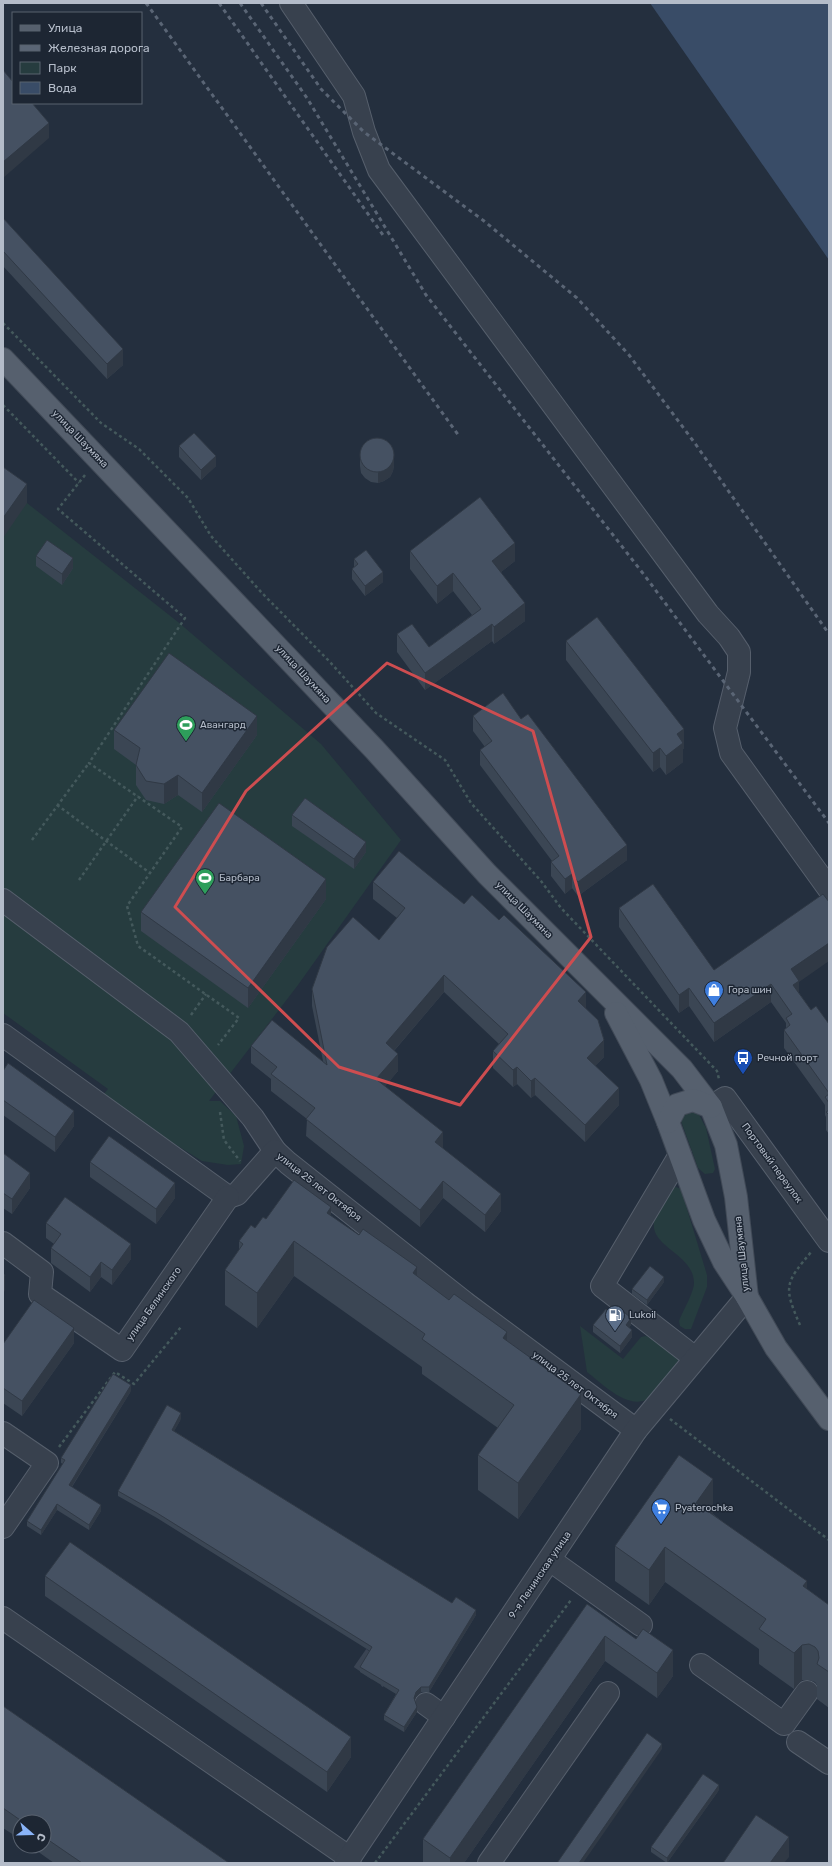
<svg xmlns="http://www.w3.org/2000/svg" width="832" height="1866" viewBox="0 0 832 1866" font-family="Rubik,sans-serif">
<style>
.green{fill:#263c3f}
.water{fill:#394c67}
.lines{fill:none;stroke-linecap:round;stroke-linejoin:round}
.minor-tunnel{stroke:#3a4453;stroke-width:22;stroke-dasharray:22 11;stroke-linecap:butt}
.minor-casing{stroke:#565f6c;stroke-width:24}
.major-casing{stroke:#414a57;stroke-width:24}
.path{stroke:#44595c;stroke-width:2.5;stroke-dasharray:3 3;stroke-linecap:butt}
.minor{stroke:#38414e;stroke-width:22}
.major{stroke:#56606e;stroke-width:22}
.rail{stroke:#5a6575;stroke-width:3;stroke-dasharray:4 4;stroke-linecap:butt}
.wall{fill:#3b4654}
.shaded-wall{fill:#303945}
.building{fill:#455162;stroke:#303945}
.marked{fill:none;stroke:#ce4d50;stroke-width:3;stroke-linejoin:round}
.labels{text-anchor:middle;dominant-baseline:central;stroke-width:3;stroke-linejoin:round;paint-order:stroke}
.street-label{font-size:10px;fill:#b4bcc9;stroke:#1d2633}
.poi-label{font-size:10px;fill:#b4bcc9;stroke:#1d2633;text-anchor:start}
</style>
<rect width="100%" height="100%" fill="#242f3e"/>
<g class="green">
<polygon points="3,486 27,503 178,622 321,744 401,840 298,985 209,1101 220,1101 236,1116 244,1146 241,1164 228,1165 202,1161 136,1120 103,1095 108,1089 3,1013"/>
<polygon points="696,1109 706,1128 715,1169 713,1173 705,1174 698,1168 681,1121 683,1111"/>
<path d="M 676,1187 L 681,1189 L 707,1275 L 707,1287 L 691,1329 L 685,1329 L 680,1326 L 679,1321 C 683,1311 694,1292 694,1283 C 694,1254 650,1247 654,1222 C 655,1211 666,1199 671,1189 Z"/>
<path d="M 580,1326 L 623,1359 L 641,1337 L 646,1336 L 670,1345 L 679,1356 L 678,1361 C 671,1371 662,1387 654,1395 C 632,1415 604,1385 587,1372 Z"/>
</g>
<polygon class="water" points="650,3 829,3 829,260"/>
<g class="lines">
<polyline class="minor-tunnel" points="360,1658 389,1678"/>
<defs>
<g id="minor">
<polyline points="291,3 354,96 364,132 379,170 708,614 729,637 739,652 739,672 725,728 731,753 829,889"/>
<polyline points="3,900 179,1032 253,1118 275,1151"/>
<polyline points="3,1035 228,1197 237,1194 275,1151 288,1163 465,1303 636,1430"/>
<polyline points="711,1107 725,1098 829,1241"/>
<polyline points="680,1155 602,1286 695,1358"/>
<polyline points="3,1243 42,1272 40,1294 122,1350 228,1197"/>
<polyline points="3,1433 47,1463 3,1527"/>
<polyline points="550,1560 641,1625"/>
<polyline points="3,1618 350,1858"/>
<polyline points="701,1665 784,1724 807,1692"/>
<polyline points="426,1704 444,1717"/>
<polyline points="798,1742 829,1763"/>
<polyline points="346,1863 636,1430 747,1297"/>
<polyline points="489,1863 608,1693"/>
</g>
<g id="major">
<polyline points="3,359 375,750 487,874 682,1069 711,1107 726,1145 736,1197 747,1297"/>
<polyline points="616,1013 651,1080 668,1122 704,1220 724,1262 747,1297 776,1348 829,1419"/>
<polyline points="668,1122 677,1105 693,1100 711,1107"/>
</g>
</defs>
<use href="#minor" class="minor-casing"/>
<use href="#major" class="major-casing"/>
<g class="path">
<polyline points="3,323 101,423 139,449 188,498 211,536 262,593 329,661 376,713 445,760 471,803 541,881 561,908 717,1071 719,1079"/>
<polyline points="3,405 79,483"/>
<polyline points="85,475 58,509 185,618 89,763 182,827 127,906 138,946 239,1018 218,1045"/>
<polyline points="57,805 150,873"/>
<polyline points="32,840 89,763"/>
<polyline points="79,880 138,796"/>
<polyline points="191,1015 206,994"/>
<polyline points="220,1112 224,1140 240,1161"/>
<path d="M 800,1325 C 783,1286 785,1283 812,1251"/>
<polyline points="670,1419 829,1540"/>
<polyline points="59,1447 115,1372 134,1384 181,1327"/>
<polyline points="375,1863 571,1600"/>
</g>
<use href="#minor" class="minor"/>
<use href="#major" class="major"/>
<g class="rail">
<polyline points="146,3 459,436"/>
<polyline points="219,3 385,238"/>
<polyline points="240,3 307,98 426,295 645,576 829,823"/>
<polyline points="261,3 321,89 364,132 484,221 577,298 629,355 694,442 829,634"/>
</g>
</g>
<g class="wall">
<polygon points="3,218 123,365 107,379 3,266"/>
<polygon points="179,446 216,466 201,480 179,457"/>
<polygon points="360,456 394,465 393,471 390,477 384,481 378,483 371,482 365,478 361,473 360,466"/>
<polygon points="410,551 515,561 501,572 525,621 494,644 492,641 425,690 397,652 397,634 429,647 472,615 453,591 437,604 410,569"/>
<polygon points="36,556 73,568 62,585 36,566"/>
<polygon points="354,559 383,582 365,596 352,579 352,569 354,567"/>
<polygon points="566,641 684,748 683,749 683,762 666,775 660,767 653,772 566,660"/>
<polygon points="473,716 521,719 627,860 578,896 572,888 565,894 551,876 551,862 552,861 480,765 480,750 485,747 473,731"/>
<polygon points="114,730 257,735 202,812 178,795 164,804 146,800 136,785 136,765 114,749"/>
<polygon points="292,815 366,852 354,869 292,826"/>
<polygon points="373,882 586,1009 604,1057 595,1066 619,1105 585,1142 535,1095 531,1098 517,1084 513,1087 493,1068 493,1051 499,1044 444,992 394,1051 398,1071 385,1086 501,1211 485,1232 443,1198 420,1227 306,1136 307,1119 271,1091 271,1079 251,1063 251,1046 323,1061 312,1006 312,989 379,940 397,918 373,899"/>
<polygon points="326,899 248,1008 141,931 141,912"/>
<polygon points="619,908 714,970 799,982 799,993 811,1010 829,1024 829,1134 826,1130 826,1117 825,1115 825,1105 784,1048 784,1030 786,1028 786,1023 771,1002 714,1042 689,1006 679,1013 619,927"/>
<polygon points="3,1071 74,1126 55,1152 3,1115"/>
<polygon points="3,1153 30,1188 12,1214 3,1208"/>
<polygon points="90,1162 175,1198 156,1224 90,1177"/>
<polygon points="331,1216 507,1341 581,1429 518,1519 478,1490 478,1455 498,1428 422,1374 422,1367 294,1276 257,1328 225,1305 225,1270 239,1250 239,1241 255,1228 266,1219"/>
<polygon points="46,1223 131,1259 112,1285 101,1277 90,1292 51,1263 51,1248 54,1244 46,1238"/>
<polygon points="664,1282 647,1305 632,1294 632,1289"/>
<polygon points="611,1314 631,1325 629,1327 632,1337 620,1353 593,1332 593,1325"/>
<polygon points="74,1343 22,1416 3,1403 3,1344"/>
<polygon points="131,1391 72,1487 101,1511 89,1530 57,1510 41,1535 27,1526 27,1521 63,1464 61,1463 61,1458"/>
<polygon points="181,1419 174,1431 452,1603 476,1615 429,1692 421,1692 416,1697 414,1700 417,1712 404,1732 384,1720 384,1715 396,1694 360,1672 360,1667 370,1651 157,1518 118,1496 118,1491"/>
<polygon points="713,1514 807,1589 829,1605 829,1708 817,1699 817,1685 815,1682 809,1680 802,1680 794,1689 759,1664 759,1649 665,1582 649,1605 615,1581 615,1546"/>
<polygon points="45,1576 351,1757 327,1792 45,1596"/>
<polygon points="587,1604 636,1639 673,1676 657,1698 605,1661 464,1863 423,1863 423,1839"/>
<polygon points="3,1706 229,1863 54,1863 30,1846 44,1846 44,1822 20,1822 20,1839 3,1828"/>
<polygon points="719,1790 667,1863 651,1852 651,1847"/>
</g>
<g class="shaded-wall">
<polygon points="49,123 49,138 3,178 3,162"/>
<polygon points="123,349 123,365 107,379 107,364"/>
<polygon points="394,454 394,465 393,471 390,477 384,481 378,483 378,473"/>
<polygon points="216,456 216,466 201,480 201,470"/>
<polygon points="27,484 27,503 3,538 3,518"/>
<polygon points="515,543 515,561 492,579 492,561"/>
<polygon points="73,558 73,568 62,585 62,574"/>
<polygon points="383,572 383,582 365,596 365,586"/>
<polygon points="453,573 453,591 437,604 437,586"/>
<polygon points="525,603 525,621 494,644 494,627"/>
<polygon points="492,624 492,641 425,690 425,673"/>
<polygon points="257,716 257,735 202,812 202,793"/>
<polygon points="684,729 684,748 683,749 683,762 666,775 666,756 677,734"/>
<polygon points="660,748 660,767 653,772 653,753"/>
<polygon points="178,775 178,795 164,804 164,784"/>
<polygon points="366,842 366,852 354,869 354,859"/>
<polygon points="627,845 627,860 578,896 578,882"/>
<polygon points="572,874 572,888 565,894 565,879"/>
<polygon points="326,879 326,899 248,1008 248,988"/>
<polygon points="829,943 829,961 799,982 799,999 793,1003 791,969"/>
<polygon points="444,975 444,992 386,1060 386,1043"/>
<polygon points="771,984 771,1002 714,1042 714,1023"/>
<polygon points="689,988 689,1006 679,1013 679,995"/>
<polygon points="586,992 586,1009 578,1001"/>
<polygon points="604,1040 604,1057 587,1075 587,1058"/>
<polygon points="398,1054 398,1071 376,1096 376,1079"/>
<polygon points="517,1067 517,1084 513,1087 513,1070"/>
<polygon points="535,1078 535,1095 531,1098 531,1081"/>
<polygon points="619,1088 619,1105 585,1142 585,1125"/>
<polygon points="74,1111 74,1126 55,1152 55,1137"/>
<polygon points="443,1132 443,1149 435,1142"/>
<polygon points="30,1173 30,1188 12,1214 12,1199"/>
<polygon points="443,1181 443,1198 420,1227 420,1210"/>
<polygon points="175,1183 175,1198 156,1224 156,1209"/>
<polygon points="501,1194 501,1211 485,1232 485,1215"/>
<polygon points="331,1207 331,1242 327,1213"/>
<polygon points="294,1241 294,1276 257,1328 257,1293"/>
<polygon points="131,1244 131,1259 112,1285 112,1270"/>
<polygon points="101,1262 101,1277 90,1292 90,1277"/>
<polygon points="417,1267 417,1303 413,1273"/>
<polygon points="5,1275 5,1290 3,1294 3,1279"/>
<polygon points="664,1277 664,1282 647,1305 647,1300"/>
<polygon points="631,1318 631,1325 626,1332 626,1325"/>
<polygon points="74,1328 74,1343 22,1416 22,1401"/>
<polygon points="632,1330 632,1337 620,1353 620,1346"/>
<polygon points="507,1332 507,1367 503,1338"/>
<polygon points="131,1385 131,1391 69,1491 69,1485"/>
<polygon points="581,1394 581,1429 518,1519 518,1483"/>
<polygon points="181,1413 181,1419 172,1435 172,1430"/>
<polygon points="713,1479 713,1514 696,1503"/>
<polygon points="57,1504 57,1510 41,1535 41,1530"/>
<polygon points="101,1505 101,1511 89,1530 89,1525"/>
<polygon points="665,1547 665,1582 649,1605 649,1570"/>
<polygon points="807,1581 807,1617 803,1586"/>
<polygon points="476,1610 476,1615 429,1692 429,1687"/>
<polygon points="605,1636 605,1661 464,1863 450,1863 450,1858"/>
<polygon points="802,1645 802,1680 794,1689 794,1653"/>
<polygon points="673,1650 673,1676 657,1698 657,1673"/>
<polygon points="421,1687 421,1692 416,1697 414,1703 414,1698 416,1692"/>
<polygon points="417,1707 417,1712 404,1732 404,1727"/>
<polygon points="351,1737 351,1757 327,1792 327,1772"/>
<polygon points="662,1744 662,1749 583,1863 579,1863"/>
<polygon points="719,1785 719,1790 667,1863 667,1858"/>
<polygon points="789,1837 789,1857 784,1863 770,1863"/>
</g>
<g class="building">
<polygon points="3,70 13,82 13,103 32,103 49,123 3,162"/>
<polygon points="3,218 123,349 107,364 3,251"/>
<polygon points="194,433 216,456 201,470 179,446"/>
<circle cx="377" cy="455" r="17"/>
<polygon points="3,467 27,484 3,518"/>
<polygon points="480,497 515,543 492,561 525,603 494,627 492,624 425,673 397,634 412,624 429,647 481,609 453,573 437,586 410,551"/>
<polygon points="47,540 73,558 62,574 36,556"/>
<polygon points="366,550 383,572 365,586 352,569 358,564 354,559"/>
<polygon points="597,617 684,729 677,734 683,743 666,756 660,748 653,753 566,641"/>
<polygon points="169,653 257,716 202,793 178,775 164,784 146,781 136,765 140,748 114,730"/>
<polygon points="503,693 521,719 528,714 627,845 578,882 572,874 565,879 551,862 559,856 480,750 492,741 473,716"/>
<polygon points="305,798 366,842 354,859 292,815"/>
<polygon points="219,803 326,879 248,988 141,912"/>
<polygon points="399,851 464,904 472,895 499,920 504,915 586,992 578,1001 598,1020 604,1040 587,1058 619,1088 585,1125 535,1078 531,1081 517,1067 513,1070 493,1051 508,1034 444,975 386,1043 398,1054 376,1079 443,1132 435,1142 501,1194 485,1215 443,1181 420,1210 306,1119 315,1108 271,1074 277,1067 251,1046 272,1020 327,1065 312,989 327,947 353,917 379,940 405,908 373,882"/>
<polygon points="653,884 714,970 823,894 829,902 829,943 791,969 799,981 793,985 811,1010 816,1006 829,1024 829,1093 784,1030 790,1025 786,1018 792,1014 771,984 714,1023 689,988 679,995 619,908"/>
<polygon points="8,1063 74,1111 55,1137 3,1100 3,1071"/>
<polygon points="829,1094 829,1103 825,1097"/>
<polygon points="829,1110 829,1115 826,1112"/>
<polygon points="109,1136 175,1183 156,1209 90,1162"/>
<polygon points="3,1153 30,1173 12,1199 3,1193"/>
<polygon points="294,1180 331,1207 327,1213 359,1235 363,1229 417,1267 413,1273 449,1300 454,1294 507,1332 503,1338 581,1394 518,1483 478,1455 514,1405 422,1339 425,1334 294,1241 257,1293 225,1270 243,1244 239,1241 251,1225 255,1228 263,1217 266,1219"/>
<polygon points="65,1197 131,1244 112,1270 101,1262 90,1277 51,1248 61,1234 46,1223"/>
<polygon points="650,1266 664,1277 647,1300 632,1289"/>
<polygon points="3,1274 5,1275 3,1279"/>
<polygon points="34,1300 74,1328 22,1401 3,1388 3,1344"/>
<polygon points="617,1306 631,1318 626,1325 632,1330 620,1346 593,1325 606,1309 611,1314"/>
<polygon points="113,1374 131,1385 69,1485 101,1505 89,1525 57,1504 41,1530 27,1521 65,1460 61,1458"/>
<polygon points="167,1405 181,1413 172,1430 452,1603 456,1597 476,1610 429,1687 421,1687 416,1692 414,1698 417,1707 404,1727 384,1715 399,1690 360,1667 372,1647 157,1513 118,1491"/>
<polygon points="679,1455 713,1479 696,1503 807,1581 803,1586 829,1605 829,1672 817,1664 819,1658 818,1651 815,1647 809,1644 802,1645 794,1653 759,1629 766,1619 665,1547 649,1570 615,1546"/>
<polygon points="70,1542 351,1737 327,1772 45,1576"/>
<polygon points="587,1604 636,1639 643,1629 673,1650 657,1673 605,1636 450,1858 423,1839"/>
<polygon points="3,1706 229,1863 82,1863 44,1837 44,1822 23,1822 3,1808"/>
<polygon points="647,1733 662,1744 579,1863 557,1863"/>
<polygon points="703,1774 719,1785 667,1858 651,1847"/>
<polygon points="756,1815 789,1837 770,1863 723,1863"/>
</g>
<path class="marked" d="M 387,663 L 533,731 L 591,937 L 460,1105 L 339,1067 L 175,907 L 246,791 Z"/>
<defs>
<symbol id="stadium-pin" viewBox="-11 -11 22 30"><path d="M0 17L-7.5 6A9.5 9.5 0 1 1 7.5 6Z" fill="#2e9e5b" stroke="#1d2633"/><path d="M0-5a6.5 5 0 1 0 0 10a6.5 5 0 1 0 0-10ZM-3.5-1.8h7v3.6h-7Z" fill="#fff"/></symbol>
<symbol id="shop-pin" viewBox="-11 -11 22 30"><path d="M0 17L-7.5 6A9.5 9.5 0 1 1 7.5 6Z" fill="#3f7fe0" stroke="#1d2633"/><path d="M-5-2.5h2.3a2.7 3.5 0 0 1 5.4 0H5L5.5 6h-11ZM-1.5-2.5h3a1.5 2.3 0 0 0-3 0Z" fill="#fff"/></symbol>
<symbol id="bus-pin" viewBox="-11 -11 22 30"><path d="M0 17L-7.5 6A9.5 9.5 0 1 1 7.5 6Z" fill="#1a4fb4" stroke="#1d2633"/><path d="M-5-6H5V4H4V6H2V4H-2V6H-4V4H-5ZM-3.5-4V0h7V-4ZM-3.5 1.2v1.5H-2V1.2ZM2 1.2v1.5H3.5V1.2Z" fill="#fff"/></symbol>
<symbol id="fuel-pin" viewBox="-11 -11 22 30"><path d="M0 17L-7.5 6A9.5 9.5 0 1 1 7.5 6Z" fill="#5c6f8a" stroke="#1d2633"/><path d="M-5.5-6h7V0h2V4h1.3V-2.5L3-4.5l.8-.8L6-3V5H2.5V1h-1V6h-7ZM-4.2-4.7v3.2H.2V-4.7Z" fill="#fff"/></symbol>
<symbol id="supermarket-pin" viewBox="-11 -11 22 30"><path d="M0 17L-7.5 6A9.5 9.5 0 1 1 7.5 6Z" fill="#3f7fe0" stroke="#1d2633"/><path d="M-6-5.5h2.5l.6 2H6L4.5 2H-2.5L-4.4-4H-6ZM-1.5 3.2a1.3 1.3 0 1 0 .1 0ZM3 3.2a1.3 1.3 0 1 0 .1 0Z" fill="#fff"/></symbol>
</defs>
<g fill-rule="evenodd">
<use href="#stadium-pin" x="175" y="714" width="22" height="30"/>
<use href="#stadium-pin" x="194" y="867" width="22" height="30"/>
<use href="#shop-pin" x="703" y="979" width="22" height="30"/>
<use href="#bus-pin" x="732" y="1047" width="22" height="30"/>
<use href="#fuel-pin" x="604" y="1304" width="22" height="30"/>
<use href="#supermarket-pin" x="650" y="1497" width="22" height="30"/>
</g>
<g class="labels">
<g class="street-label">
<text transform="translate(80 439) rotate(46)">улица Шаумяна</text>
<text transform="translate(303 674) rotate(47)">улица Шаумяна</text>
<text transform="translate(524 910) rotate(45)">улица Шаумяна</text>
<text transform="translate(772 1163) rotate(54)">Портовый переулок</text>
<text transform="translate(319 1187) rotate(38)">улица 25 лет Октября</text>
<text transform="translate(742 1254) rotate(-96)">улица Шаумяна</text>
<text transform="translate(154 1304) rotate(-55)">улица Белинского</text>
<text transform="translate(575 1385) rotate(37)">улица 25 лет Октября</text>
<text transform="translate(540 1575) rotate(-56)">9-я Ленинская улица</text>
</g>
<g class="poi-label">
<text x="200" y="725">Авангард</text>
<text x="219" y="878">Барбара</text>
<text x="728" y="990">Гора шин</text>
<text x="757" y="1058">Речной порт</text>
<text x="629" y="1315">Lukoil</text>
<text x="675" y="1508">Pyaterochka</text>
</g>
</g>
<rect width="832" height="1866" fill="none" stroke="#b4bcc9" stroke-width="8"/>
<rect x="12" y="12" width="130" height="92" fill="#1d2633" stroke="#59626f"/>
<rect x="20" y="25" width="20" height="6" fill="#56606e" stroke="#59626f"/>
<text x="48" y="32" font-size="12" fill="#b4bcc9">Улица</text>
<rect x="20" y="45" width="20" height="6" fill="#5a6575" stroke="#59626f"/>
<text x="48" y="52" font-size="12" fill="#b4bcc9">Железная дорога</text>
<rect x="20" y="62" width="20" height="12" fill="#263c3f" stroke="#59626f"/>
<text x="48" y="72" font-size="12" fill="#b4bcc9">Парк</text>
<rect x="20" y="82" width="20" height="12" fill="#394c67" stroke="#59626f"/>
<text x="48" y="92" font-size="12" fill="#b4bcc9">Вода</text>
<g transform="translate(32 1834) rotate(110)"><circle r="19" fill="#1d2633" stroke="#59626f"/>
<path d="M0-3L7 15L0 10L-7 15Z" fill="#8ab4f8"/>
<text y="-6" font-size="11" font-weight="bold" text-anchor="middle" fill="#b4bcc9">С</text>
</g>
</svg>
